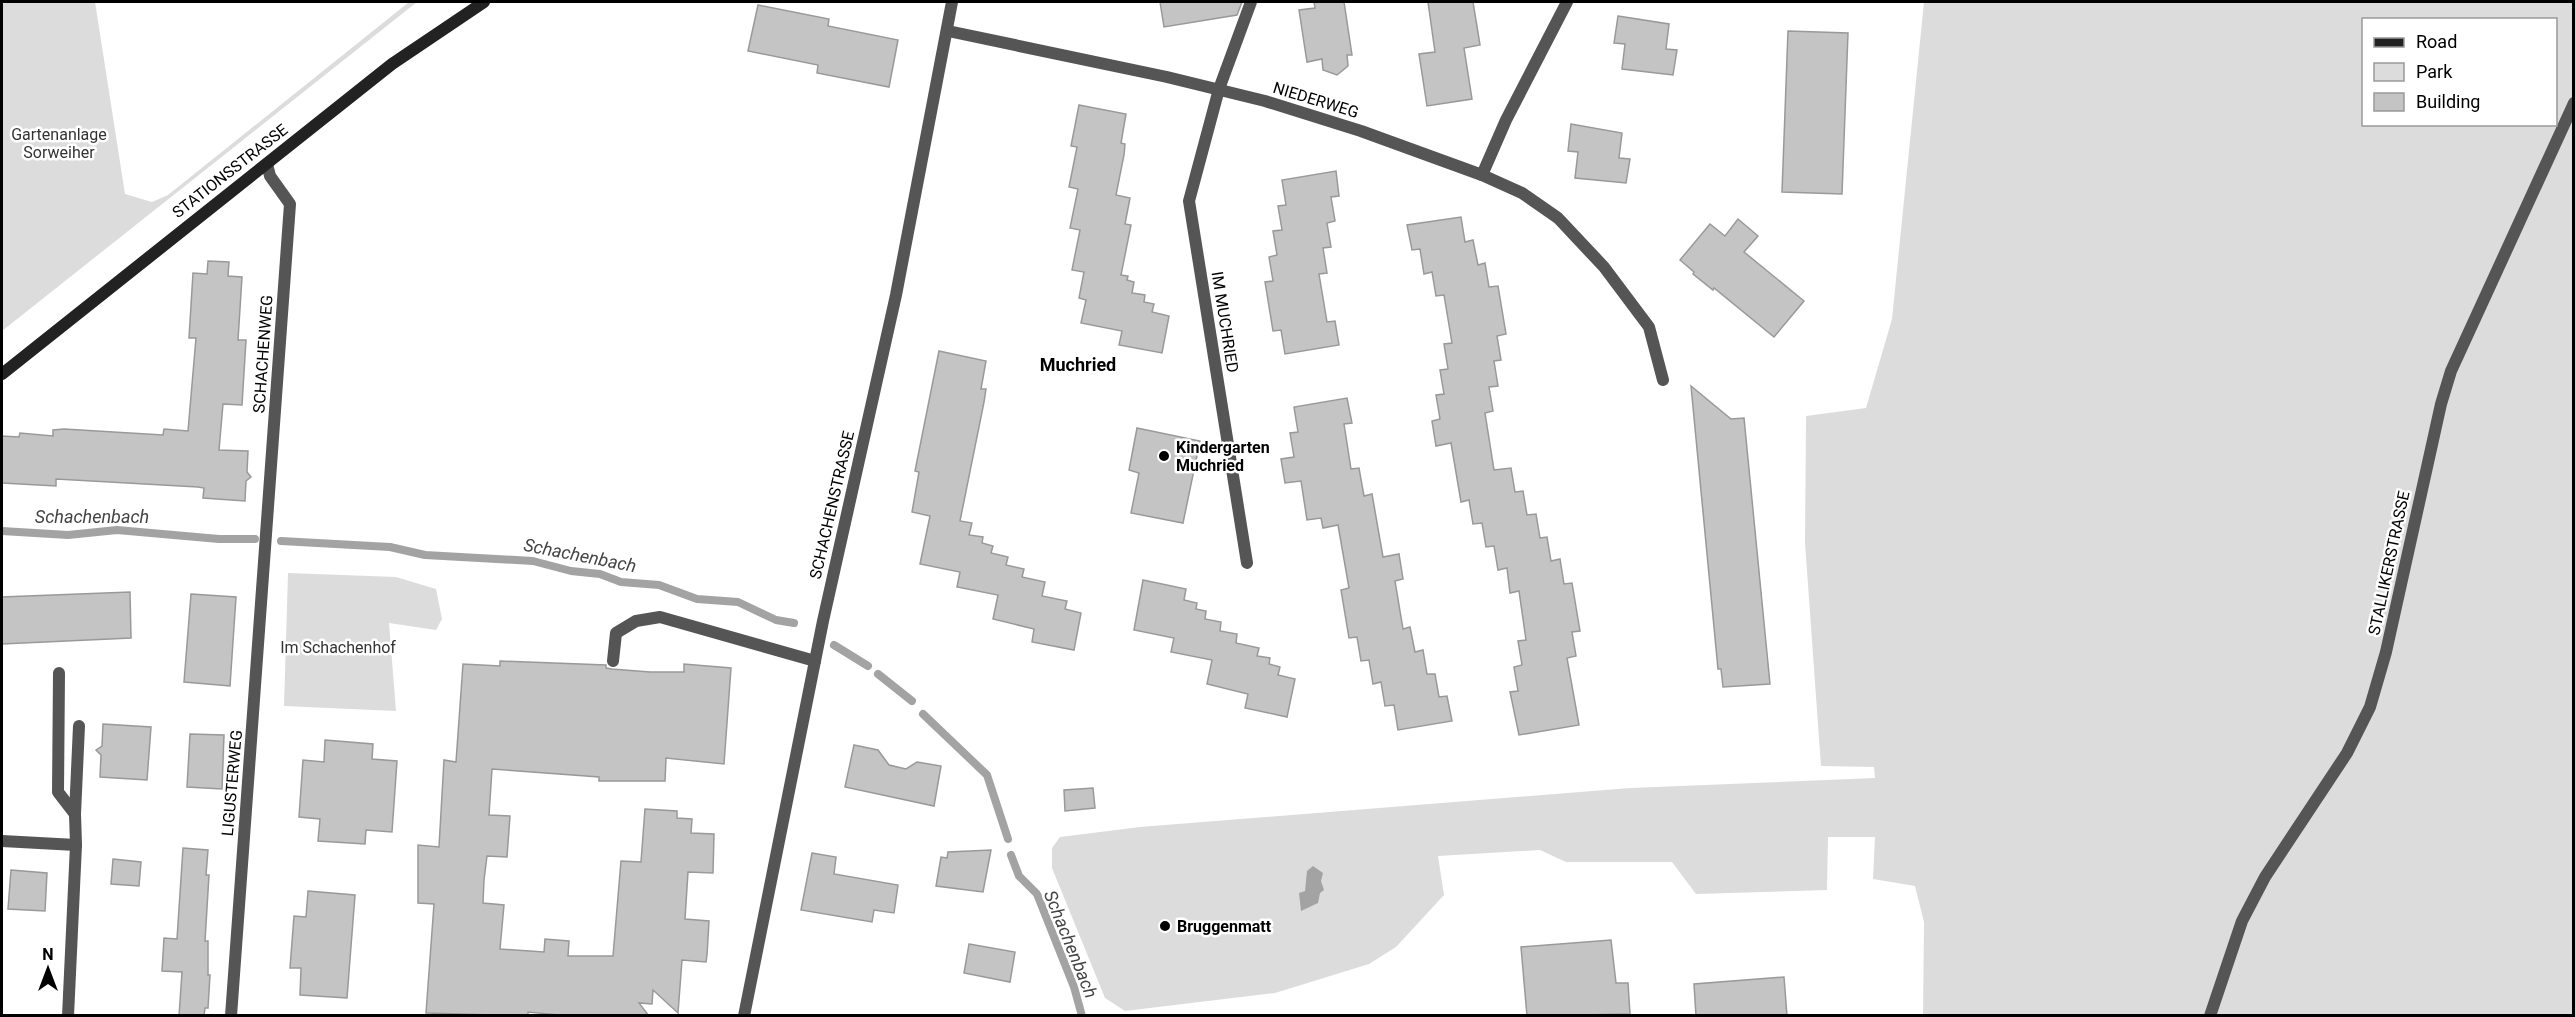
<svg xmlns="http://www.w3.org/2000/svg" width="2575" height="1017" viewBox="0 0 2575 1017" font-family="Roboto,sans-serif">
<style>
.green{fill:#dcdcdc;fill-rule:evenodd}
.water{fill:#a3a3a3}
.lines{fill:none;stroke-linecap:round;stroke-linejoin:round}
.stream{stroke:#a3a3a3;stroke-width:8}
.building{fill:#c4c4c4;stroke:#999;stroke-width:1.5}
.service{stroke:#555;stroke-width:12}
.minor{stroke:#555;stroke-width:12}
.tertiary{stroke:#555;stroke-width:12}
.secondary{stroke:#222;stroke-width:12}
.poi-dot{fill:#000;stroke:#fff;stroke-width:2}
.labels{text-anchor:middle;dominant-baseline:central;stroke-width:5;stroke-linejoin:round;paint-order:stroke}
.street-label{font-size:16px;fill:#000;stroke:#fff}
.park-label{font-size:16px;fill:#333;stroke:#fff}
.poi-label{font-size:16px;font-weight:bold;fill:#000;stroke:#fff;text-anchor:start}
.neighbourhood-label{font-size:18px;font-weight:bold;fill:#000;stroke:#fff}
.water-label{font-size:18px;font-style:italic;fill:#444;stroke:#fff}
</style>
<rect width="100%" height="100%" fill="#fff"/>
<g class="green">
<polygon points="2,2 95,2 125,194 152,202 168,195 409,2 417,2 2,331"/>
<path d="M 1924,2 L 2573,2 L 2573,1015 L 1923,1015 L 1924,922 L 1915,886 L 1873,879 L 1875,837 L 1828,837 L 1827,890 L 1696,894 L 1672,862 L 1566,862 L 1540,850 L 1438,856 L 1444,895 L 1396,947 L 1369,964 L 1275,993 L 1125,1011 L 1105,998 L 1052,868 L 1052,848 L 1060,837 L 1140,827 L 1630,788 L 1875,778 L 1874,767 L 1821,766 L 1805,543 L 1806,416 L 1866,408 L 1892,319 ZM 2364,20 L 2556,20 L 2556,124 L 2364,124 Z"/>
<polygon points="288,573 396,577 436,589 442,619 436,630 389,623 396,711 284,706"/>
</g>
<polygon class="water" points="1313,866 1323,873 1321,881 1324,890 1320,893 1318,903 1301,911 1299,893 1305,891 1307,871"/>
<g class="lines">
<g class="stream">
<polyline points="2,531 68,535 117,530 219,539 255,539"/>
<polyline points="281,541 390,547 425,555 533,561 571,571 600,574 621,582 659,585 697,599 738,602 776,620 794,623"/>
<polyline points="834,645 868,666"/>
<polyline points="878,674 912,701"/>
<polyline points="923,714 987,775 1008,839"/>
<polyline points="1011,855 1019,876 1037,894 1074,987 1082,1016"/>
</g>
</g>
<g class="building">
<polygon points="1160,2 1242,2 1237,15 1164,27"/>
<polygon points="1314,2 1344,2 1352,55 1347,55 1348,66 1337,75 1323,70 1322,59 1307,62 1299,10 1315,8"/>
<polygon points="1428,2 1473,2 1480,45 1464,48 1472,99 1427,106 1419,54 1435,52"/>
<polygon points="758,5 829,19 828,26 898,40 889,87 817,73 818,65 748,51"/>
<polygon points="1618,16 1669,24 1666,49 1677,50 1673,75 1622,69 1625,44 1614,43"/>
<polygon points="1788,31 1848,33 1842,194 1782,192"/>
<polygon points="1079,105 1126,114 1121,143 1125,144 1124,155 1116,195 1130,198 1125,224 1131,225 1121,275 1128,276 1127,280 1134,282 1132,293 1145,295 1144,302 1154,304 1152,312 1169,316 1162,353 1119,345 1122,331 1081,323 1086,300 1079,298 1084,272 1072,270 1080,230 1070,228 1078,189 1069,187 1077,147 1071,146"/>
<polygon points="1571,124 1622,133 1619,158 1630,159 1626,183 1575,178 1578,152 1568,151"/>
<polygon points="1336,171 1339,196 1331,197 1335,221 1327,223 1331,247 1323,248 1327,273 1319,274 1327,322 1335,321 1339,345 1285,354 1281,330 1273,331 1265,282 1273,281 1269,257 1277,255 1273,231 1282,230 1278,206 1286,205 1282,180"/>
<polygon points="1461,217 1465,242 1473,240 1478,265 1485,263 1489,287 1498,286 1506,334 1497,336 1501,360 1494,361 1498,386 1489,387 1493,411 1485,413 1494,470 1511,468 1515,492 1523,491 1527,515 1536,514 1540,538 1547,537 1551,561 1560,559 1564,584 1572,583 1580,631 1572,632 1576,656 1567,658 1579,725 1519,735 1510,692 1518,691 1514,667 1522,665 1518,641 1526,640 1519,591 1510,593 1507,568 1498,570 1494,546 1486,547 1482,523 1473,524 1469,500 1461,502 1451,443 1436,446 1432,421 1440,419 1436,395 1444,394 1440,370 1448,369 1444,344 1452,343 1444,295 1436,296 1432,272 1424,274 1420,249 1412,250 1407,225"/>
<polygon points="1738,219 1758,236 1744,252 1804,301 1774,337 1714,288 1713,290 1693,274 1694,272 1680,260 1710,224 1725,236"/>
<polygon points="208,261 229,262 228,276 242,277 238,340 246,340 242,405 223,404 219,450 248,451 247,472 251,477 246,481 245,501 203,498 204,488 198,487 56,479 56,486 2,483 2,436 19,437 20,433 53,436 53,430 64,429 163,435 164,429 188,431 196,338 189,338 193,273 207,274"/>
<polygon points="939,351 986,361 981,389 986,389 984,402 960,521 972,523 969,535 983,537 982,543 993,546 991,553 1008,557 1006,565 1024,569 1022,577 1045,582 1042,596 1067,601 1065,609 1081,613 1074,650 1032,642 1034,629 993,619 998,595 957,587 960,572 920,564 930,516 912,512 919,472 915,471"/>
<polygon points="1691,386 1731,419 1744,418 1770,684 1723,687 1721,669 1718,669"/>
<polygon points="1347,398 1352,423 1344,424 1351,469 1359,468 1364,496 1372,494 1383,557 1399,554 1403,579 1395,581 1403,629 1410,627 1415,652 1423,650 1427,674 1435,674 1439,697 1447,696 1452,721 1398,730 1394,705 1385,706 1381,682 1373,684 1369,660 1361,661 1357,637 1349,638 1341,590 1349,588 1338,525 1323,528 1321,518 1307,520 1301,481 1285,483 1281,459 1294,457 1290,433 1298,432 1294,407"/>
<polygon points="1137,428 1200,441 1183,523 1131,513 1139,473 1129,470"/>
<polygon points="1143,580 1186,589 1184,600 1197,603 1196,609 1206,611 1205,619 1221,622 1220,631 1237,634 1236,643 1259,648 1257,656 1270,658 1269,664 1280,667 1278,675 1295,679 1287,717 1245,708 1248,694 1207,684 1212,660 1171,652 1174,638 1134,630"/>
<polygon points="130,592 131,638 2,644 2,597"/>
<polygon points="191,594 236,597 230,686 184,682"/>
<polygon points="500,661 606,665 606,668 612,669 650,672 684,672 684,664 731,668 724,764 666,758 665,781 599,781 599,777 492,769 489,815 510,816 507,857 487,856 484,880 483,903 504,905 500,949 544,952 545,939 569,941 568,956 613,956 621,861 641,862 645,809 677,811 677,818 692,819 691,833 714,834 713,873 688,872 685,919 709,921 707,955 706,962 682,960 678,1013 653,990 652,1004 639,1003 649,1016 570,1016 528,1012 528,1016 426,1013 434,904 418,903 418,845 439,847 444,760 456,762 463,664 500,666"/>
<polygon points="103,724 151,727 147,780 100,777 101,755 96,750 102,746"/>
<polygon points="190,734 224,735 222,789 187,787"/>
<polygon points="325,740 373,744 372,759 397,761 392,832 366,830 365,844 318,841 320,819 299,817 303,760 324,762"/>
<polygon points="854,745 878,750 889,765 906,769 917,762 941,766 934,806 845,787"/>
<polygon points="1093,788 1095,808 1065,811 1064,790"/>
<polygon points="183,848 208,850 206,875 209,875 205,941 208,941 208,975 210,975 208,1008 205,1008 204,1016 179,1016 182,972 162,971 164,938 177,939"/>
<polygon points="991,850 983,892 936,886 941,857 947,858 948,852"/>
<polygon points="812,853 836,857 834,874 898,885 894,913 874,910 872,922 801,910"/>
<polygon points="113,859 141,862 139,886 111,884"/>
<polygon points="11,870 47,873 45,911 8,909"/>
<polygon points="308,891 355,895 347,998 300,995 301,968 290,968 294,916 306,917"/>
<polygon points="1611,940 1616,983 1628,983 1630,1014 1527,1016 1521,947"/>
<polygon points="969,944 1015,952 1010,982 964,973"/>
<polygon points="1784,977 1787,1016 1696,1016 1694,984"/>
</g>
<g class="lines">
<g class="service">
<polyline points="613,661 616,633 636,621 660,617 815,661"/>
<polyline points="59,673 58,792 75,814"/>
<polyline points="75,814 79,726"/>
<polyline points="2,841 76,845"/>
</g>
<g class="minor">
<polyline points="948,31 1167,77 1265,101 1361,131 1482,175 1522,193 1558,218 1604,267 1649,327 1663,380"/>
<polyline points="1482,175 1506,120 1567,2"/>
<polyline points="1247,563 1189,201 1219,89 1251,2"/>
<polyline points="68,1016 76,845 75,814"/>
<polyline points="231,1016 290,204 270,176 267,164"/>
</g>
<g class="tertiary">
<polyline points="744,1016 823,621 896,295 952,2"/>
<polyline points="2210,1016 2242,921 2265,877 2347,753 2370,707 2386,652 2441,404 2451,371 2574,103"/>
</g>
<polyline class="secondary" points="2,374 392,64 484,2"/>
</g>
<g class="poi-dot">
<circle cx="1164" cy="456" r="6"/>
<circle cx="1165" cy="926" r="6"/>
</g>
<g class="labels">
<g class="street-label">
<text transform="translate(1316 100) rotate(17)">NIEDERWEG</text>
<text transform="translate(230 171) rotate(-38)">STATIONSSTRASSE</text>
<text transform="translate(1225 322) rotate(81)">IM MUCHRIED</text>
<text transform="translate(263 354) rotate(-86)">SCHACHENWEG</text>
<text transform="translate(832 505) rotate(-77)">SCHACHENSTRASSE</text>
<text transform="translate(2389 563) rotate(-78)">STALLIKERSTRASSE</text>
<text transform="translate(232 783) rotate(-85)">LIGUSTERWEG</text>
</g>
<g class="park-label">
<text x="59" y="134">Gartenanlage<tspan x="59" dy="18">Sorweiher</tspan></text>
<text x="338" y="647">Im Schachenhof</text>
</g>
<g class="poi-label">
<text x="1176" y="447">Kindergarten<tspan x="1176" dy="18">Muchried</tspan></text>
<text x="1177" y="926">Bruggenmatt</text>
</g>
<g class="neighbourhood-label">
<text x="1078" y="364">Muchried</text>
</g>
<g class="water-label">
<text x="92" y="516">Schachenbach</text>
<text transform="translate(580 555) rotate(11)">Schachenbach</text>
<text transform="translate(1071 944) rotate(68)">Schachenbach</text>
</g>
</g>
<rect width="2575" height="1017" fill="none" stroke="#000000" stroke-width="6"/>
<rect x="2362" y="18" width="195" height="108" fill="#ffffff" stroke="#999999" stroke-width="1.5"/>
<rect x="2374" y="38" width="30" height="9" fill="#222222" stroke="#999999" stroke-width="1.5"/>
<text x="2416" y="48" font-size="18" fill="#000000">Road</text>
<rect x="2374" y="63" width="30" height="18" fill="#dcdcdc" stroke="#999999" stroke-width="1.5"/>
<text x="2416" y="78" font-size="18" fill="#000000">Park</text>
<rect x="2374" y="93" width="30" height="18" fill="#c4c4c4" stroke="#999999" stroke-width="1.5"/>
<text x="2416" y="108" font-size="18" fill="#000000">Building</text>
<g transform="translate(48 969)" stroke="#ffffff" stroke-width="4.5" paint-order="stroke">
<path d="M0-4.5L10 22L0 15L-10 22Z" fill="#000000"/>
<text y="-9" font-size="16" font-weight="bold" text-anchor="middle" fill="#000000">N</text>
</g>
</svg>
